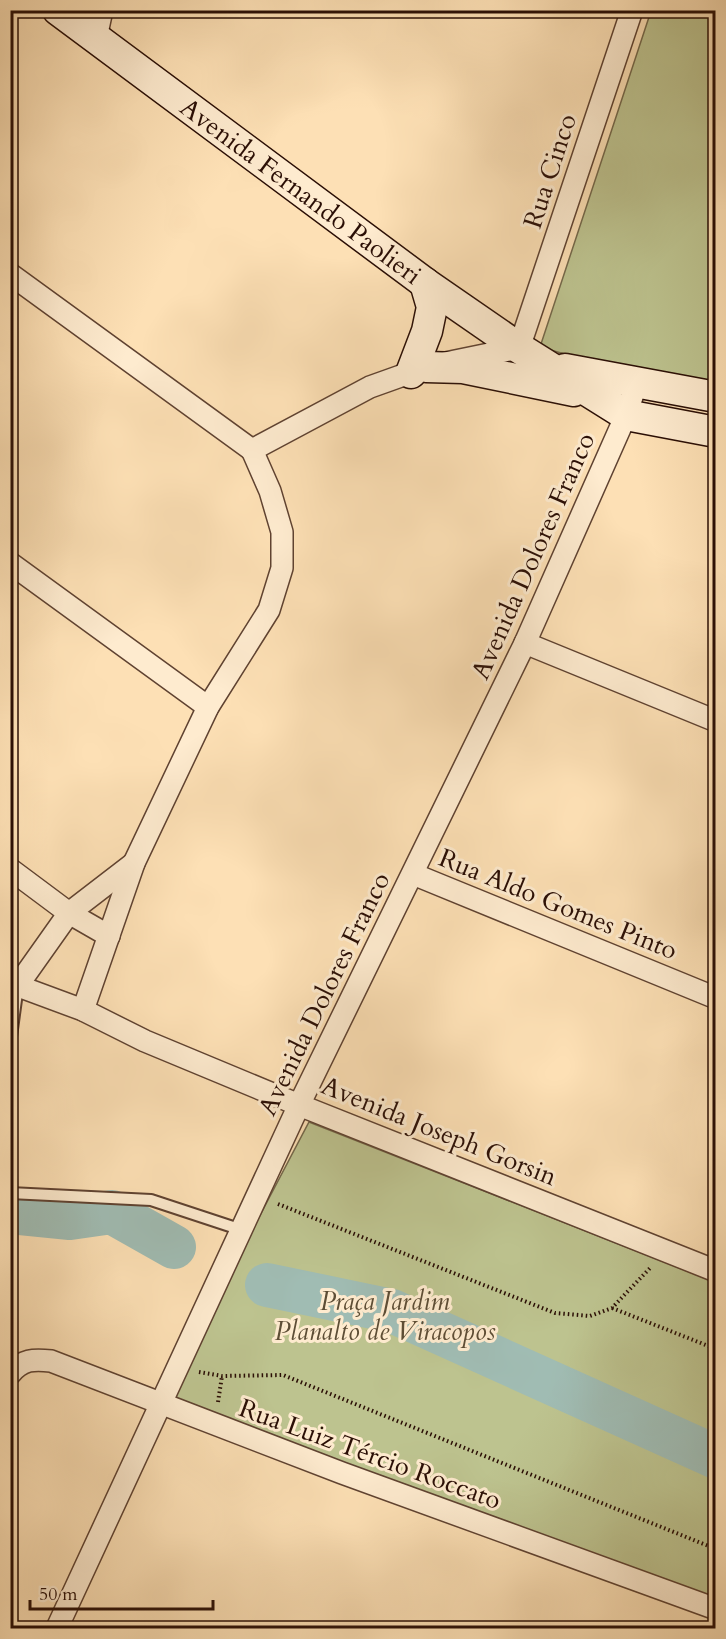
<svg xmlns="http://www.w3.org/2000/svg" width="726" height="1639" viewBox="0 0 726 1639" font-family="Cardo,serif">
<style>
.green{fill:#bdc38f;stroke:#74684a;stroke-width:1.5}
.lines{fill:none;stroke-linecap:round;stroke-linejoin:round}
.river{stroke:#a0bcb3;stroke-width:44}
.service-casing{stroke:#5f4231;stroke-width:14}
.minor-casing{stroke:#5f4231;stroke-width:24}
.secondary-casing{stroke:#2a0e05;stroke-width:33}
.path{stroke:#2a0e05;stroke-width:4;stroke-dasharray:1.5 3;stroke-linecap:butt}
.service{stroke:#feebcf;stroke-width:10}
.minor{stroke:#feebcf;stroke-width:21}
.secondary{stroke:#feebcf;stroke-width:30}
.labels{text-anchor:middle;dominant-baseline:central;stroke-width:6;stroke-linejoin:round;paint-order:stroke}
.street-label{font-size:26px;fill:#2a0e05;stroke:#feebcf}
.park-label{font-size:26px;font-style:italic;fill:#5d4d35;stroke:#feebcf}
</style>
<rect width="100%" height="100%" fill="#fde0b5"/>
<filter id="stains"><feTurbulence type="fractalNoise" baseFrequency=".00333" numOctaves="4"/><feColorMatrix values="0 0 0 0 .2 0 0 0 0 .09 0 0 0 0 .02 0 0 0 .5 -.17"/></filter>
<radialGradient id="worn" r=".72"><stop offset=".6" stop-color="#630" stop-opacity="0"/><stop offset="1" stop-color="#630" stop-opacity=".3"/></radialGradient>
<g class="green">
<polygon points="651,11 715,11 715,386 645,377 540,347"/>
<polygon points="309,1122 715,1282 715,1598 215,1419 172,1400 247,1240"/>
</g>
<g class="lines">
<g class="river">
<polyline points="10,1212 70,1218 112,1212 174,1247"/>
<polyline points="267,1285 392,1311 716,1457"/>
</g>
<defs>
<g id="service">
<polyline points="10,1044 18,985"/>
<polyline points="10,1193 151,1200 242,1230"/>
</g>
<g id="minor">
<polyline points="96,38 102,10"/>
<polyline points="10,274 252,450"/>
<polyline points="252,450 370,387 426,367 519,348 632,10"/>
<polyline points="10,563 208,707"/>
<polyline points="525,643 716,721"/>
<polyline points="10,869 69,913 109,936"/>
<polyline points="413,874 716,998"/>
<polyline points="10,983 83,1010 145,1041 299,1105 716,1271"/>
<polyline points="18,985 69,913 134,863"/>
<polyline points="83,1010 134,863 208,707 269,610 282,568 282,532 270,491 252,450"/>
<path d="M 10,1374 C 22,1359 34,1359 51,1361 L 342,1473 L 716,1609"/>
<polyline points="57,1628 299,1105 525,643 626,415 637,382"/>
</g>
<g id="secondary">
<path id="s1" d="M 58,10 L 425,283 L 519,348 L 626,415 L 716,432"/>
<polyline points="426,367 463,368 574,391"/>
<polyline points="565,369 716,397"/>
<polyline points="411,373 427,331 432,307 425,283"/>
</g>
</defs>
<use href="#service" class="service-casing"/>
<use href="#minor" class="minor-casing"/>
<use href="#secondary" class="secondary-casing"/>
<g class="path">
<polyline points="278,1204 555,1313 590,1316 612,1308 651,1267"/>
<polyline points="612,1308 716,1349"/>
<polyline points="199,1372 222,1376 283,1375 716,1549"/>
<polyline points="218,1402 222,1376"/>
</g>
<use href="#service" class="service"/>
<use href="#minor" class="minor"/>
<use href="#secondary" class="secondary"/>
</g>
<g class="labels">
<g class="street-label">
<text transform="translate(550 171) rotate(-72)">Rua Cinco</text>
<text stroke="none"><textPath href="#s1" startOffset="303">Avenida Fernando Paolieri</textPath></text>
<text transform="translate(533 556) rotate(-66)">Avenida Dolores Franco</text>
<text transform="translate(558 904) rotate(22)">Rua Aldo Gomes Pinto</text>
<text transform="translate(324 994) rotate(-64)">Avenida Dolores Franco</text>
<text transform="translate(439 1131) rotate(22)">Avenida Joseph Gorsin</text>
<text transform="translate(370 1454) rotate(20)">Rua Luiz Tércio Roccato</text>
</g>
<g class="park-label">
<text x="385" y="1301">Praça Jardim<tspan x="385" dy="30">Planalto de Viracopos</tspan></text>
</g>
</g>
<rect width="726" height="1639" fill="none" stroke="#fde0b5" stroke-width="36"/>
<rect x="12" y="12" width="702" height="1615" fill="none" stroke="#2a0e05" stroke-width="3"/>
<rect x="18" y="18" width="690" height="1603" fill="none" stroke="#2a0e05" stroke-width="1.5"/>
<path d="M30 1600v9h183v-9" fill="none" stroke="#2a0e05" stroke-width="3"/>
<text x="39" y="1600" font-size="18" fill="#2a0e05" stroke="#feebcf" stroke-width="4.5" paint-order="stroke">50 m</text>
<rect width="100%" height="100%" filter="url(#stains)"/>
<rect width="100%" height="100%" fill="url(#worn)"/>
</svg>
